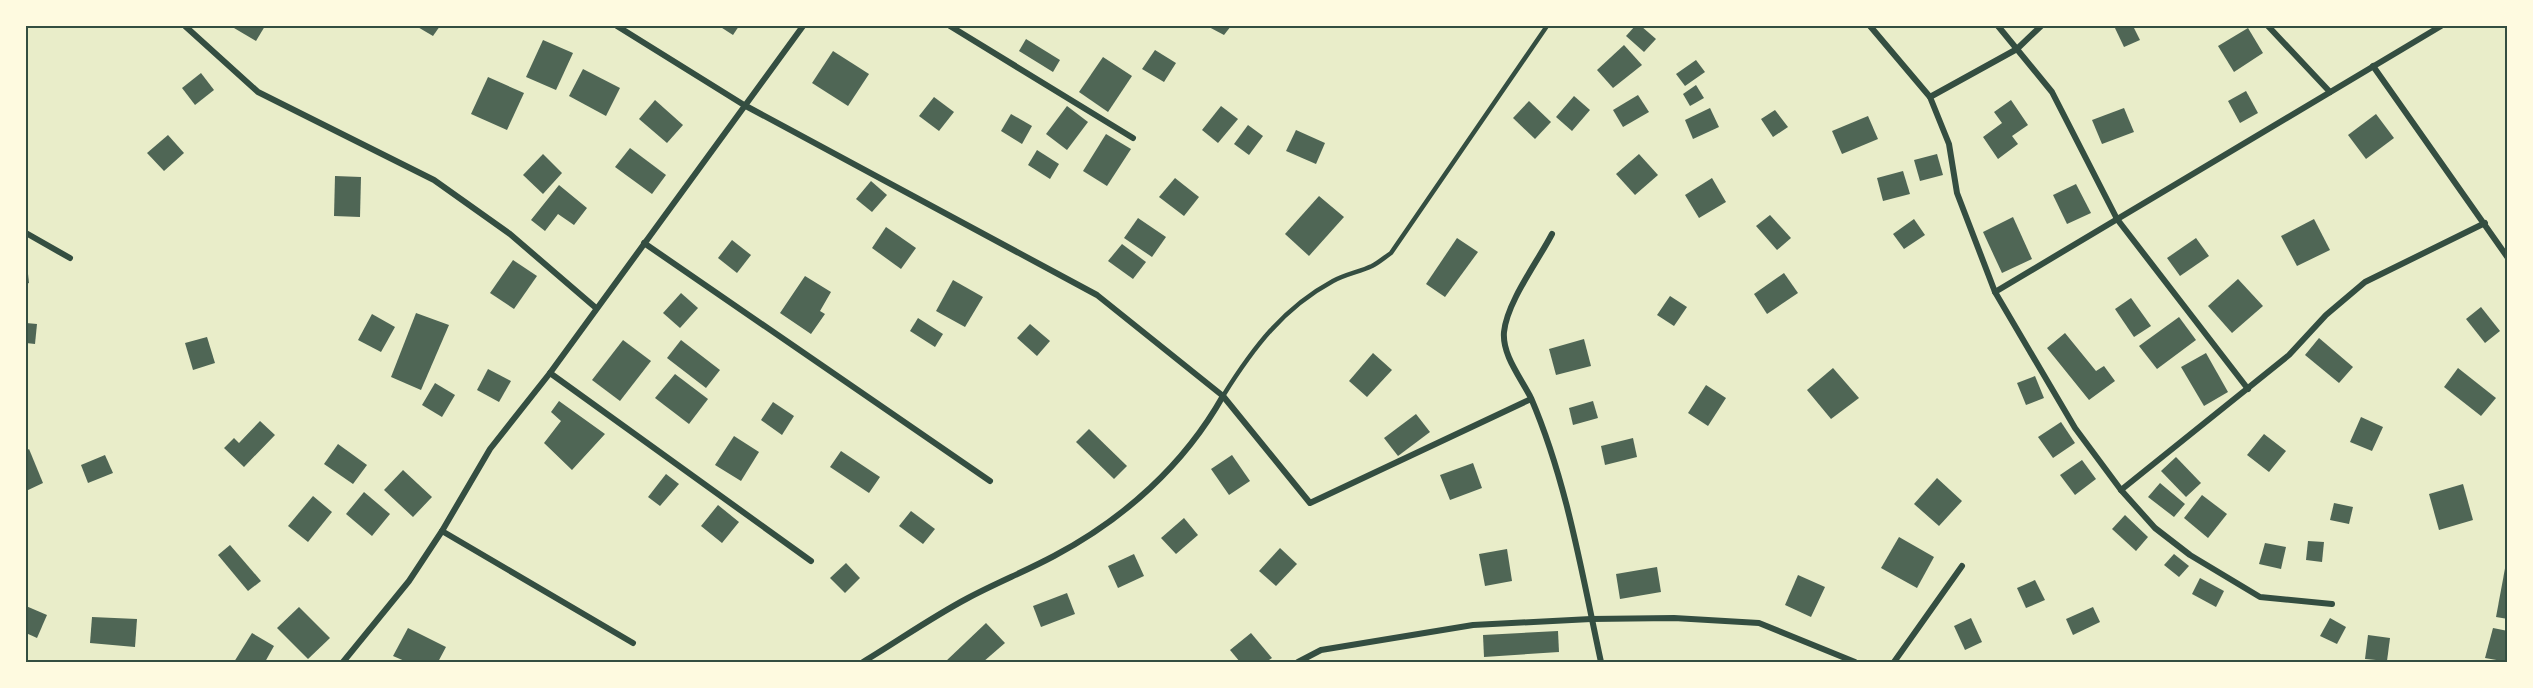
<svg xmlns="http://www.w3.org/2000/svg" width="2533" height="688" viewBox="0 0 2533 688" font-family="Helvetica,sans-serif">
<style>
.building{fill:#4f6655}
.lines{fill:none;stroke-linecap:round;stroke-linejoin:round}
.service{stroke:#344e41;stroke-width:4.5}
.minor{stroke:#344e41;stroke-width:6}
.neatline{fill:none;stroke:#344e41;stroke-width:2}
</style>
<rect width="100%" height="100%" fill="#e9edc9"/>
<g class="building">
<polygon points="235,26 265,26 256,41 234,28"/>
<polygon points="416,26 440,26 433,36"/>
<polygon points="719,26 739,26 733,35"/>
<polygon points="1207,26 1231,26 1224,35"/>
<polygon points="1635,26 1641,26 1656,39 1644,52 1626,36"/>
<polygon points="2114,26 2133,26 2140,40 2124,47"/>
<polygon points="2248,28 2263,53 2234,72 2218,46"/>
<polygon points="1026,39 1060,60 1053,72 1019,51"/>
<polygon points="543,40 573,53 556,90 526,77"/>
<polygon points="1624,45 1642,65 1613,88 1597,70"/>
<polygon points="1155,50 1176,63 1164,82 1142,69"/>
<polygon points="833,51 869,74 848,106 812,83"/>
<polygon points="1103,57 1132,76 1108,112 1079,92"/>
<polygon points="1696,60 1705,72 1685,86 1676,74"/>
<polygon points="583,69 620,88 606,116 569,96"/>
<polygon points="201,73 214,90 195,105 182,88"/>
<polygon points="488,77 524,93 507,130 471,114"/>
<polygon points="1696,85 1704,98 1690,106 1683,94"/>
<polygon points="2246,91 2258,113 2240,123 2228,101"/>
<polygon points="1638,95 1649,112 1623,127 1613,110"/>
<polygon points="1574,96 1590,110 1572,131 1556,117"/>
<polygon points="934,97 954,112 939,131 919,116"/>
<polygon points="655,100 683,125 667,143 639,119"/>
<polygon points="2011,100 2028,125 2012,136 2018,144 1998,159 1983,137 2002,123 1994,112"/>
<polygon points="1529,101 1551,122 1535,139 1513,118"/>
<polygon points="1067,106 1088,122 1067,150 1046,134"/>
<polygon points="1221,106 1238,119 1218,143 1202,130"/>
<polygon points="1710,108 1719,127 1693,139 1685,120"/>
<polygon points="2124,108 2134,132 2102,144 2092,120"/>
<polygon points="1775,110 1788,127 1773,137 1761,119"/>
<polygon points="1011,114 1032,126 1022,144 1001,131"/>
<polygon points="2376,114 2394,138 2366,159 2348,135"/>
<polygon points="1868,116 1878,139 1842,154 1832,131"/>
<polygon points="1248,125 1263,136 1249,155 1234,144"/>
<polygon points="1296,130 1325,143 1316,164 1286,151"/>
<polygon points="1106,134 1131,149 1107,186 1083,171"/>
<polygon points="168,135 184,153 164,171 147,153"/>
<polygon points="630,148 666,175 652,194 615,167"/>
<polygon points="1037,150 1059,164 1050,179 1028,165"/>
<polygon points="543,154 562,173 543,194 523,175"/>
<polygon points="1639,154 1658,175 1635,195 1616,174"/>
<polygon points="1937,154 1943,175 1920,181 1914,160"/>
<polygon points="1903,171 1910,194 1883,201 1877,178"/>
<polygon points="335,176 361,177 360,217 334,216"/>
<polygon points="1175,178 1199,197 1184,216 1159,197"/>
<polygon points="1712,178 1726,202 1699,218 1685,195"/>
<polygon points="871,181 887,195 872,212 856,199"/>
<polygon points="2076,184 2091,213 2067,224 2053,195"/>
<polygon points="559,185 587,208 574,225 558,214 545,231 531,220"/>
<polygon points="1319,196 1344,217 1309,256 1285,234"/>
<polygon points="1770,215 1791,238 1777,250 1756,226"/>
<polygon points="2013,217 2032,259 2002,273 1983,232"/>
<polygon points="1138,218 1166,237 1152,257 1124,238"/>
<polygon points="1914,219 1925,235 1904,249 1893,234"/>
<polygon points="2314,219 2330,250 2297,266 2281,236"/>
<polygon points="886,227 916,248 901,269 872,248"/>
<polygon points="1457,238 1478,252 1445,297 1426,284"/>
<polygon points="2196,238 2209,256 2180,276 2167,258"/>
<polygon points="732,240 751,255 737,273 718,258"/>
<polygon points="1122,244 1146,262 1133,279 1108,261"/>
<polygon points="513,260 537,276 514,309 490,293"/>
<polygon points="27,265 29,283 26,284 26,266"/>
<polygon points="1784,273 1798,293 1767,314 1754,294"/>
<polygon points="805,276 831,292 820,311 825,314 811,334 780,313"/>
<polygon points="2238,279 2263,306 2232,333 2208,306"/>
<polygon points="953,280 983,297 965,327 936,311"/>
<polygon points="681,293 698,308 680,328 663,313"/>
<polygon points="1670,296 1687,307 1674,326 1657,315"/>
<polygon points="2131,298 2151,326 2134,337 2115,309"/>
<polygon points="2481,307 2500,331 2485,343 2466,319"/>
<polygon points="416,313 449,325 421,390 391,377"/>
<polygon points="372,314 395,327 381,352 358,340"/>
<polygon points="2179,317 2196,340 2157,369 2139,346"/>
<polygon points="918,318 943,334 935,347 910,331"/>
<polygon points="26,323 37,324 35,344 26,343"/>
<polygon points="1030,324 1050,341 1037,356 1017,338"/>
<polygon points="2065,333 2096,371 2104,366 2115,381 2089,400 2047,348"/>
<polygon points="207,337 215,363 193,370 185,343"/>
<polygon points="2319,338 2353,367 2339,383 2305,355"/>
<polygon points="1584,339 1591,366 1556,375 1549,349"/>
<polygon points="623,340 651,361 620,401 592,380"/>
<polygon points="681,340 720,370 706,388 667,358"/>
<polygon points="1373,353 1392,370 1367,397 1349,381"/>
<polygon points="2206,353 2228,392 2204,406 2181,367"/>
<polygon points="1833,368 1859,398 1831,419 1807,390"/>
<polygon points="2458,368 2496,398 2481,416 2444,387"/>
<polygon points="488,369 511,381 499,402 477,390"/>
<polygon points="675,374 708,399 689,424 655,398"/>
<polygon points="2035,376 2044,398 2026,405 2017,383"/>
<polygon points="435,383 455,395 442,417 422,405"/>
<polygon points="1706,385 1726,398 1708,426 1688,413"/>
<polygon points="559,401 605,434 572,470 544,443 561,421 551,412"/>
<polygon points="1593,401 1598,418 1573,425 1569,408"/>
<polygon points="773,402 794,416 782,435 761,420"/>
<polygon points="1416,414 1430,432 1398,456 1384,438"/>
<polygon points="2361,417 2383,427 2372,451 2350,442"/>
<polygon points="260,421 275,435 244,467 224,448 234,438 239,443"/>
<polygon points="2061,422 2075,443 2053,458 2038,437"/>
<polygon points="1089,429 1127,466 1114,479 1076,442"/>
<polygon points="2264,434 2286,451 2269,472 2247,455"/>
<polygon points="734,436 759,452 741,481 715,465"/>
<polygon points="1633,438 1637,457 1605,465 1601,446"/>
<polygon points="338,444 367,465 353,484 324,464"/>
<polygon points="29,449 43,483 26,491 26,451"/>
<polygon points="841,451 880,477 869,493 830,467"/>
<polygon points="105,455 113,473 88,483 81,465"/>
<polygon points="1232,455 1250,481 1229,495 1211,469"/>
<polygon points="2176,457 2201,483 2186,497 2161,471"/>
<polygon points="2082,460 2096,479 2075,495 2060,475"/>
<polygon points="1473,463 1482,488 1450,500 1440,475"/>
<polygon points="403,470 432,497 413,517 384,490"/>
<polygon points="666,474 679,484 660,506 648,497"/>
<polygon points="1937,478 1962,501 1939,526 1914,504"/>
<polygon points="2160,483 2185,504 2174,517 2148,497"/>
<polygon points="2463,484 2473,520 2439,530 2429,494"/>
<polygon points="364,492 390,514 372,536 346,514"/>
<polygon points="2202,495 2227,514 2208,538 2184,518"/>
<polygon points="313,496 332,512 308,542 288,526"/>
<polygon points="2334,503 2353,507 2349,524 2330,520"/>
<polygon points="718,505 739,522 722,543 701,526"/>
<polygon points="911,511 935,529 923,544 899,526"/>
<polygon points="2125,515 2148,537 2136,551 2112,529"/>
<polygon points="1184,518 1198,535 1176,554 1161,538"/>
<polygon points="1899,537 1934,557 1917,588 1881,568"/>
<polygon points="2308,541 2324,542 2322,562 2306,560"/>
<polygon points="2265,543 2286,547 2281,569 2259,564"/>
<polygon points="230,545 261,581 248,591 218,555"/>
<polygon points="1280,548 1297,564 1276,586 1259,571"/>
<polygon points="1507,549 1512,581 1485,586 1479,554"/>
<polygon points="1134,554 1144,576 1118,588 1108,566"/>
<polygon points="2174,554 2189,566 2179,577 2164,565"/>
<polygon points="846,563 860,578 845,593 830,578"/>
<polygon points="2506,563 2508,563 2508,619 2496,617"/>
<polygon points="1657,567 1661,592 1620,599 1616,574"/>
<polygon points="1798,575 1825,587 1811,617 1785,605"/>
<polygon points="2200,578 2224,591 2216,607 2192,594"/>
<polygon points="2035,580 2045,600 2026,608 2017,588"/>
<polygon points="1067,593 1075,614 1041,627 1033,606"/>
<polygon points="26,606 47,615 37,638 26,633"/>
<polygon points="299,607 330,638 308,659 277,628"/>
<polygon points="2093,607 2100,622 2073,635 2066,619"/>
<polygon points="92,617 137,619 135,647 90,643"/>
<polygon points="1971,618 1982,642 1965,650 1954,626"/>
<polygon points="2330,618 2346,627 2337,644 2320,636"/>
<polygon points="986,623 1005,643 983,662 945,662"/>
<polygon points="408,628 446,647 438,662 407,662 393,656"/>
<polygon points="2493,628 2508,631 2508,662 2485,658"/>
<polygon points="1558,631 1559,652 1484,657 1483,635"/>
<polygon points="252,633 274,646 265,662 234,662"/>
<polygon points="1251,633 1272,658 1266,662 1240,662 1230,650"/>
<polygon points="2368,635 2390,638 2387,661 2365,659"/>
</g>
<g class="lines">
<path class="service" d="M 1223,396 C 1253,348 1283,308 1333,281 C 1346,274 1359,272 1372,266 C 1378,263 1385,257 1391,253 L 1547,26"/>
<g class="minor">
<polyline points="185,26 258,92 434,180 510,234 596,308"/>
<polyline points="617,26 744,105 1097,295 1223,396 1310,503 1531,399"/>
<polyline points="950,26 1133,138"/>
<polyline points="1870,26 1930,97 1949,144 1957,193 1995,292 2075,428 2121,490 2155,528 2190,555 2260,597 2332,604"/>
<polyline points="1998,26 2052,92 2117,219 2248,389"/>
<polyline points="2268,26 2330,92"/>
<polyline points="2373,66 2508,258"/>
<polyline points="1930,97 2017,49 2041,26"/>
<polyline points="26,233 70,258"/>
<path d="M 1552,234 C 1538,261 1507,302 1504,332 C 1502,355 1521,378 1531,398 C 1567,482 1582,574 1601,662"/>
<polyline points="644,243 990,481"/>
<polyline points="1995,292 2441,26"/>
<polyline points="550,373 811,561"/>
<polyline points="2121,490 2289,355 2326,315 2365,282 2485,223"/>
<polyline points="442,531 633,643"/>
<polyline points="343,662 409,581 442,531 490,449 550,373 803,26"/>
<path d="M 863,662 C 898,641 932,617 968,598 C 996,583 1026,571 1054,556 C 1124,519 1184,465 1223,396"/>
<polyline points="1298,662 1321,650 1473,625 1591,619 1674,618 1759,623 1855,662"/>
<polyline points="1894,662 1962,566"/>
</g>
</g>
<rect width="2533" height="688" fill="none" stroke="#fefae0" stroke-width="54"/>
<rect x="27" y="27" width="2479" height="634" class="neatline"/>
</svg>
